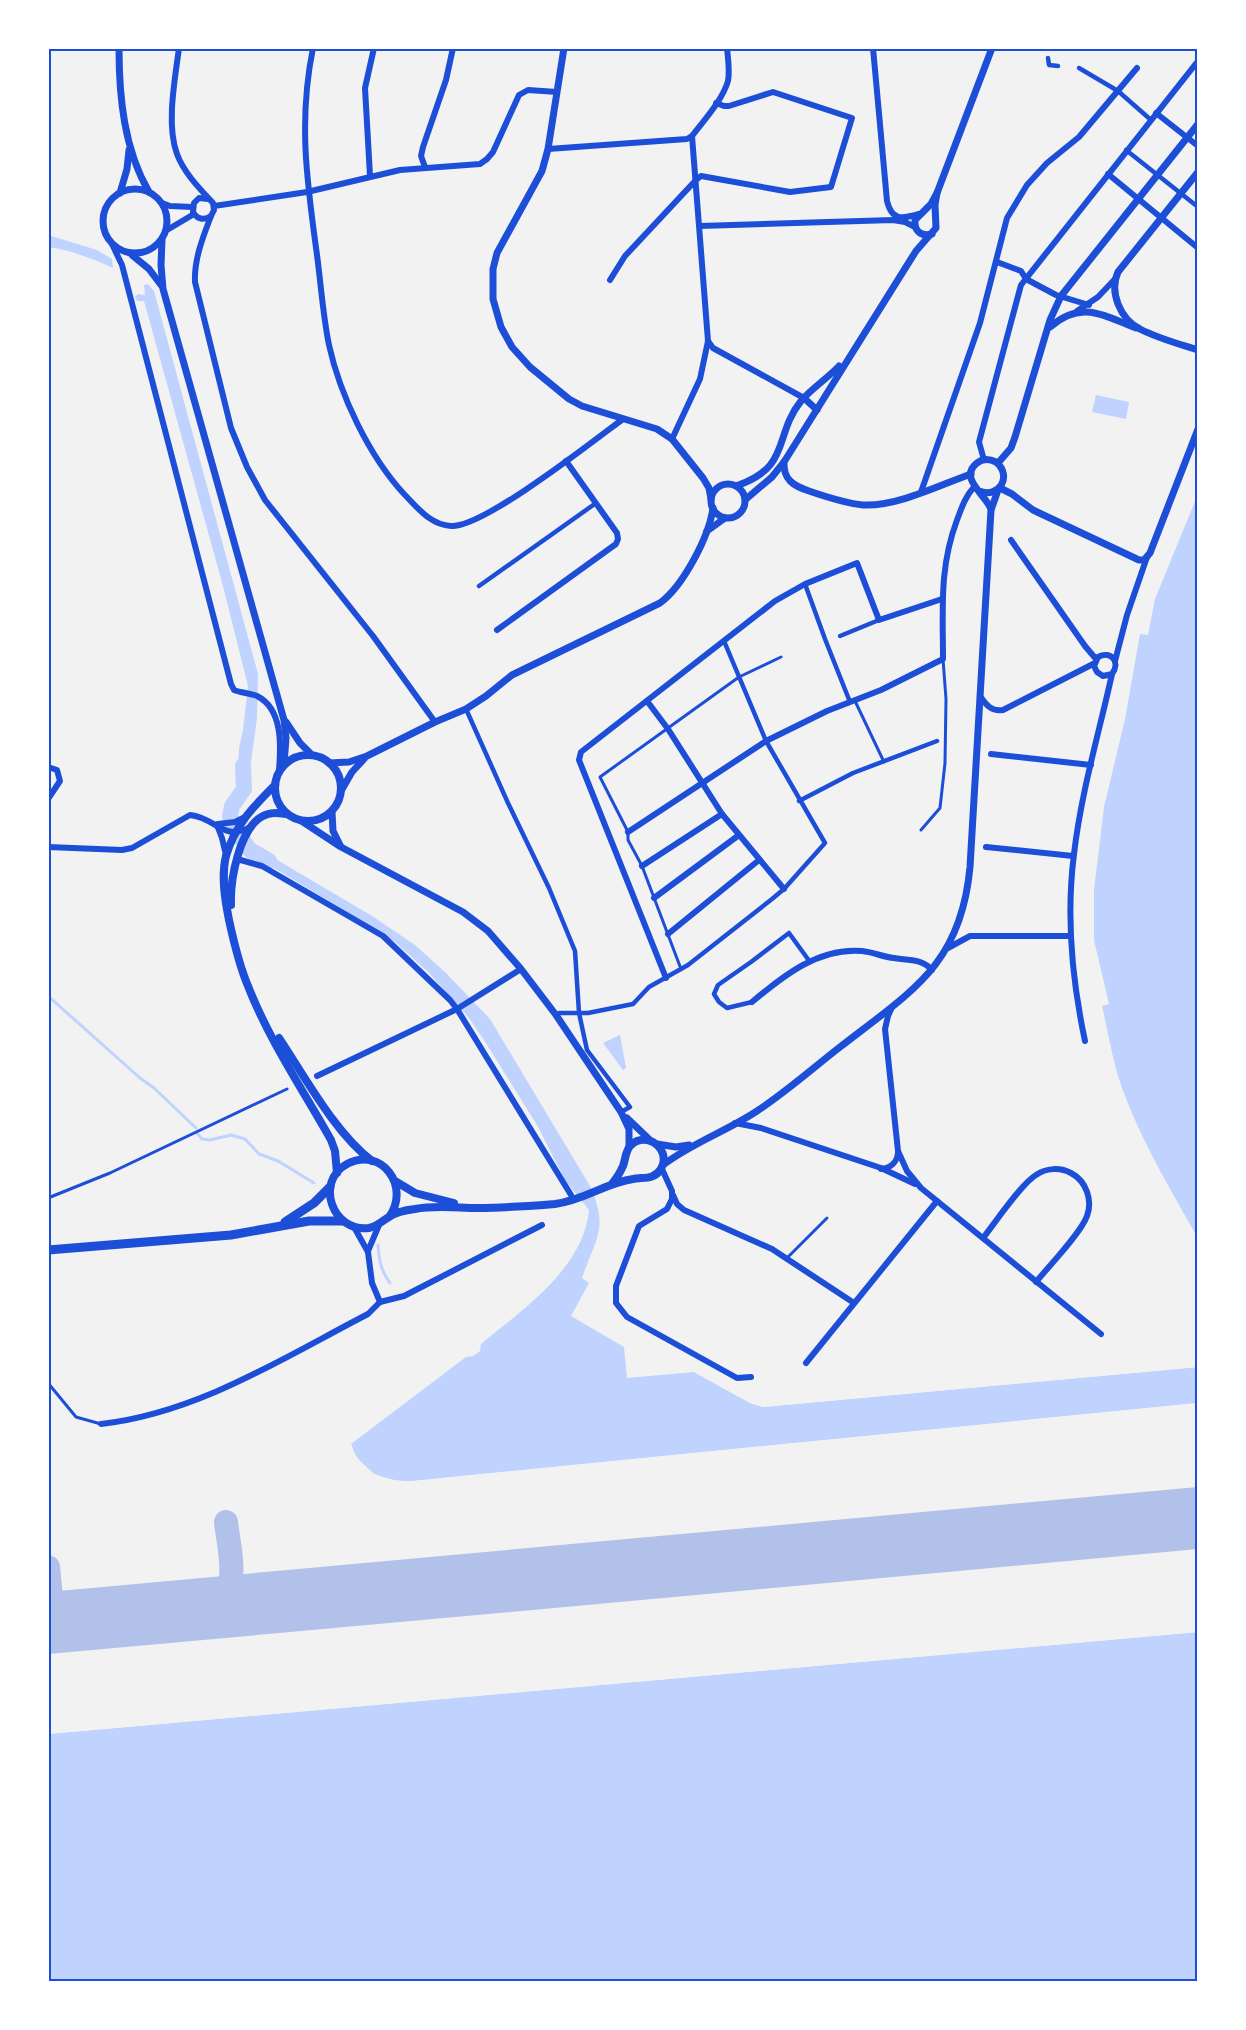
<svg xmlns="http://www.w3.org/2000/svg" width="1246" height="2030" viewBox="0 0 1246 2030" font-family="Rubik,sans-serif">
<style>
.water{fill:#bfd3fe}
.pier{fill:#f2f2f2}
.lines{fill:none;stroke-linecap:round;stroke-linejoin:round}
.stream{stroke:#bfd3fe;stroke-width:3}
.river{stroke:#bfd3fe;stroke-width:16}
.taxiway{stroke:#b2c1ea;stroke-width:24}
.runway{stroke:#b2c1ea;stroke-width:62}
.service{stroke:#1d4ed8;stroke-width:3}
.pedestrian{stroke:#1d4ed8;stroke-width:4.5}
.minor{stroke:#1d4ed8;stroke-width:6}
.tertiary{stroke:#1d4ed8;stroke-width:7}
.secondary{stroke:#1d4ed8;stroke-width:8}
.primary{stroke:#1d4ed8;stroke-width:9}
.neatline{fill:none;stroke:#1d4ed8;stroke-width:2}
</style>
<rect width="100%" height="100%" fill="#f2f2f2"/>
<g class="water">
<path d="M 48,235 L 97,250 L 112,259 L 113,268 C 93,259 71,250 48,247 Z"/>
<polygon points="148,284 154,291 258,674 257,718 247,791 241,787 238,768 239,748 243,730 248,686 223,586 144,301 137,301 135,297 138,294 145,295 144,285"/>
<polygon points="1096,395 1129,402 1126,419 1092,412"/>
<path d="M 1198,494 L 1198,1238 C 1169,1187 1139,1137 1120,1082 C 1112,1058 1108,1031 1102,1006 L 1109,1004 L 1094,940 L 1094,890 L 1104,807 L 1125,719 L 1140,634 L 1148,635 L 1155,599 Z"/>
<path d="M 252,845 L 372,916 L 415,945 L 446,973 L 490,1019 L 590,1186 C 609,1229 596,1237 582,1278 L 589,1283 L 571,1316 L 624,1347 L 627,1378 L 694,1372 L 750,1403 L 763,1407 L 1198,1367 L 1198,1403 L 413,1481 C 383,1481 361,1474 351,1444 L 466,1357 L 473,1356 L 480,1351 L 481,1344 C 522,1310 584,1268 589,1210 L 565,1180 L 537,1125 L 484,1040 L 469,1018 L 428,972 L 395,942 L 369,925 L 269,865 L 248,855 Z"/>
<polygon points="620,1035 626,1068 623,1070 603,1043"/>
<polygon points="1198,1632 1198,1982 48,1982 48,1734"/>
</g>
<g class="pier">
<polygon points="1198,1364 1198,1367 763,1407 750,1403 694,1372 699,1371 751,1400 763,1404"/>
<polygon points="1198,1403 1198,1406 413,1484 395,1484 372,1476 353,1458 348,1444 351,1444 355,1456 374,1474 396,1481 413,1481"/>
<polygon points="1198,1629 1198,1632 48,1734 48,1731"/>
</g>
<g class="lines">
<g class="stream">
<polyline points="48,996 140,1078 154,1088 196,1128"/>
<polyline points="197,1133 202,1139 210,1140 231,1135 245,1139 259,1154 278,1161 314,1183"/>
<path d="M 378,1245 C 379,1260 381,1271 390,1283"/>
</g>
<polyline class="river" points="243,766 244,789 232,806 230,816 235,830 250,850 269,861"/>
<g class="taxiway">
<polyline points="1195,1518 1198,1519"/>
<polyline points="48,1567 51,1597 48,1608"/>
<path d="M 231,1579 C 236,1596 248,1603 264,1603"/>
<path d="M 51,1597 C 56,1613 66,1618 82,1620"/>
<path d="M 203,1609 C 245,1602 229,1551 226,1522"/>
</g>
<polyline class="runway" points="48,1623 1198,1518"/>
<g class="service">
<polyline points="855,701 884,762"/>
<polyline points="921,830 940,808 945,763 946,699 943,659"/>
<polyline points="681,969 642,866 628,840 628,832 600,777 739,677 781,657"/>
<polyline points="48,1198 110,1173 287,1089"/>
<polyline points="787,1258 827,1218"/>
<polyline points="48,1383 76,1417 101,1424"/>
</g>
<g class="pedestrian">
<polyline points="1048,58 1049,65 1058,66"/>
<polyline points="1079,68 1118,91 1151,120"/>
<polyline points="1126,150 1198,207"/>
<polyline points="805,584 825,639 850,702"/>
<polyline points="479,586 596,503"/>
<polyline points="840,636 879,620"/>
<polyline points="466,709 508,803 549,888 575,951 579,1013 587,1050 630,1107 621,1112"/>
<polyline points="799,801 853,773 937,741"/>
<polyline points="752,1002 727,1008 719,1002 714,994 718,985 751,962 789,933 810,962"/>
<polyline points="556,1015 559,1013 588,1013 633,1004 649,987 688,965 772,899 784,889 825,843 766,741 724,641"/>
</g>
<g class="minor">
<path d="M 179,48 C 175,79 166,125 177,154 C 184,173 200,189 213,203 L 214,210 L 211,216 C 204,221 197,219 193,212 L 194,203 L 199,198 L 208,199"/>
<path d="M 313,48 C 298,121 307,182 317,255 C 321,285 323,316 329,345 C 340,395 369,456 404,494 C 417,507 430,525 451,526 C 483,528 592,442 623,419"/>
<path d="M 873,48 L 887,201 C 892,221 902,219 919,214"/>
<polyline points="1156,113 1198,146"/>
<polyline points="548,149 687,139 692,136"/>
<polyline points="425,167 421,156 423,147 446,80 453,48"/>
<polyline points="1108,174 1198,248"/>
<polyline points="370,176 365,88 374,48"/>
<polyline points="162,203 170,206 192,207"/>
<polyline points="214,206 307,192 400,170 480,164 487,159 493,152 519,95 528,90 557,92"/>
<path d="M 211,216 C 203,237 194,259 195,282 L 231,428 L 247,467 L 265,500 L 373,636 L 435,722"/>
<polyline points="700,226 893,220 905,222 915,227"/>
<polyline points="167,230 194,214"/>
<path d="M 112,244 L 122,265 L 231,684 L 234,690 C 241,693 250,693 257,696 C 283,709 281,746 279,770"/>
<polyline points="997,262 1021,271 1026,279 1056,295 1089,305"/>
<polyline points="610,280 625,256 696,180 701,176 790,192 831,187 852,118 773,92 729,106 724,106 716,103"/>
<polyline points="1077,311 1098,297 1115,279"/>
<polyline points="708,341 713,348 804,398"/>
<path d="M 672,439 L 700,379 L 708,341 L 692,136 C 704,120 722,101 728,81 C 730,70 728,59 727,48"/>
<polyline points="984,460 979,442 1021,285 1198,61"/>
<polyline points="921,492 980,323 1007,218 1027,185 1047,163 1079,137 1137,68"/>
<polyline points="1011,540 1085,646 1096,659"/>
<polyline points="497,630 616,544 618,539 617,533 566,461"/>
<polyline points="1115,661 1127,615 1147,557"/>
<path d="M 980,696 C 986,705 992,712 1003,710 L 1095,663"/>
<polyline points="647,701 668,729 722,814 784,889"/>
<polyline points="991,754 1091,765"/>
<polyline points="48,767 57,770 60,781 48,799"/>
<polyline points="218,824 235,822 243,818"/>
<polyline points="217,825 222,838 226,855"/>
<path d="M 628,832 L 766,741 L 827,711 L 881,690 L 943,659 C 943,609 939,568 957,520 C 962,507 965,497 974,487"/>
<path d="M 48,847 L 122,850 L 132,848 L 190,815 C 217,818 223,842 250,827"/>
<polyline points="986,847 1073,856"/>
<polyline points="237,859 262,866 383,936 450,1000 457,1009 571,1195"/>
<polyline points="642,866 722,814"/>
<polyline points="654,898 739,835"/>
<polyline points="668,934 759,860"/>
<polyline points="948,948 970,936 1071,936"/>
<polyline points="666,978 579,760 581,752 775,601 805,584 857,563 879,620 942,599"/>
<path d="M 752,1002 C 783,976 819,947 862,951 C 873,952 883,957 894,958 C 909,961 921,958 932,970"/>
<polyline points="892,1007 888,1016 885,1029 898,1151 907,1171 921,1188 1101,1334"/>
<path d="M 1085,1041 C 1072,980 1066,916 1074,854 C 1081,793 1099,733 1112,674 C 1121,662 1111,650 1098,657 L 1094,666 L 1097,672 L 1103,676 L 1112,674"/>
<polyline points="317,1076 457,1009 521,969"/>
<polyline points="735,1123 761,1128 881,1168 915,1184"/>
<polyline points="661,1167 672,1191 672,1199 667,1209 639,1226 616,1286 616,1303 627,1317 737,1378 751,1377"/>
<path d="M 881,1169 C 891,1168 897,1162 898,1153"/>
<polyline points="673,1195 677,1204 684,1210 772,1249 854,1303"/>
<polyline points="354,1227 368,1252 372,1283 380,1302"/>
<path d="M 983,1238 C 995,1223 1021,1184 1036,1175 C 1046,1168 1060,1167 1071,1173 C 1086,1181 1093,1200 1087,1216 C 1081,1233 1049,1266 1036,1282"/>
<polyline points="368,1251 379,1225"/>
<polyline points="806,1363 937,1201"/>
<path d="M 101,1424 C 198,1413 283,1358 368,1314 L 380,1302 L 404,1296 L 542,1225"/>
</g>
<g class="tertiary">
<path d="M 119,48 C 119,97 124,149 149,192"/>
<polyline points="564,48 548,149 542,171 497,253 493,269 493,299 501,327 512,347 530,367 569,399 582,406 657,429 672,439 703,478 709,488 711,499"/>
<path d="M 1198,172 L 1118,272 C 1109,292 1120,319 1140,329 C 1157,338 1179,344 1198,350"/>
<circle cx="135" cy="221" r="32"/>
<polyline points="120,193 127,169 129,150"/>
<path d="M 932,234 C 921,237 914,231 915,220 L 931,204 L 937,193 L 992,48"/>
<polyline points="162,240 161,265 163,289 284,720 286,738 284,764"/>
<polyline points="132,255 149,269 161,285"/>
<path d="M 1050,327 C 1081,300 1102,315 1136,328"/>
<polyline points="804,398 817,410"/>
<path d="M 784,462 C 783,480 794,486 809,491 C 827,497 844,503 863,505 C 896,507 940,485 971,474"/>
<polyline points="998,463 1011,448 1015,437 1050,320 1061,296 1198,124"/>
<circle cx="728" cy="501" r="17"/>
<path d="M 736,486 C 792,467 773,436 801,401 C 812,388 828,378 839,366"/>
<polyline points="1000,488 1012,494 1033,510 1139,560 1144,560 1150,553 1198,429"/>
<path d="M 979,491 C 999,499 1013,476 996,462 C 990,459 983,458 977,463 C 958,478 986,495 991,509"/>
<polyline points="746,499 772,477 784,462 916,251 936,228 935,205 937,193"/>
<polyline points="707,531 725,518"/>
<polyline points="286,722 300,743 312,755"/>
<path d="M 329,763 L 349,762 L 367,756 L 435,722 L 466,709 L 486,696 L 512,675 L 660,603 C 683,586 709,537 713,508"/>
<polyline points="341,791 352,772 364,759"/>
<polyline points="332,812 333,831 340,845"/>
<polyline points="300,820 341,847 463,912 488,931 521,969 556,1015 621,1112 629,1129 629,1147"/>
<polyline points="627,1118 651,1141"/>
<polyline points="657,1144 676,1147 689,1145"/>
<path d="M 663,1165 C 692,1143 727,1131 757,1111 C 786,1092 813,1068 840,1047 C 912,991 961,965 970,867 L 991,510 L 998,490"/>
</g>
<g class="secondary">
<circle cx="308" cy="788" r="33"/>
<path d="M 275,785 C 253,807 235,825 226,856 C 221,876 225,900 229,920 C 234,943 239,965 248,986 C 269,1040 303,1090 331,1140 L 335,1151 L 337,1173"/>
<path d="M 231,905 C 230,881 239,828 263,816 C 270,812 278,813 286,814"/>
<path d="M 279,1038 C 305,1077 335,1133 372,1161"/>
<polyline points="395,1181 415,1193 454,1203"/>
<path d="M 389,1217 C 411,1187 382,1146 347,1164 C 314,1182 333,1233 369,1228 C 378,1226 382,1221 389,1217 C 396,1212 406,1210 415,1209 C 435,1205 458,1208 478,1208 C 504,1208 529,1206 555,1204 C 585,1200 605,1183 633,1179 C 643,1177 654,1180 661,1169 C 672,1150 647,1130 631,1145 C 625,1151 626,1158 623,1166 C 620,1173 616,1179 611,1185"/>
</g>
<g class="primary">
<polyline points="285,1222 314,1203 330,1187"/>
<polyline points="48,1250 231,1235 309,1221 342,1221"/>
</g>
</g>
<rect width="1246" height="2030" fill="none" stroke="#ffffff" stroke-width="99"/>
<rect x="50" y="50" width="1146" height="1930" class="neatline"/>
</svg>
